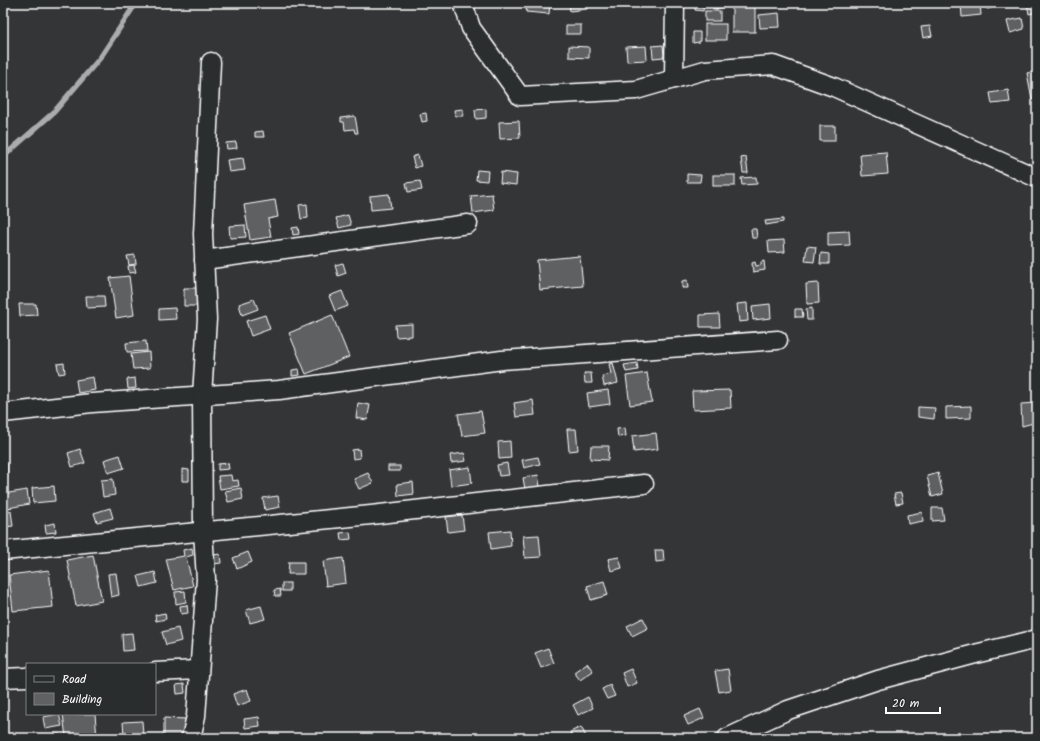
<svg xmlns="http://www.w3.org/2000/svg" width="1040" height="741" viewBox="0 0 1040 741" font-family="Kalam,sans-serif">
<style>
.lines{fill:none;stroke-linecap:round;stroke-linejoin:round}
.stream{stroke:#abacad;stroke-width:5.5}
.building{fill:#5f6162;stroke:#fff}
.minor-casing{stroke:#fff;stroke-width:21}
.minor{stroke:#2a2d2e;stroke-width:18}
</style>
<rect width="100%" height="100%" fill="#333536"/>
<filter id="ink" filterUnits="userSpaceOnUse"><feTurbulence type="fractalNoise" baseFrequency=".025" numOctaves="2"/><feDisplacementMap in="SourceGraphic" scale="8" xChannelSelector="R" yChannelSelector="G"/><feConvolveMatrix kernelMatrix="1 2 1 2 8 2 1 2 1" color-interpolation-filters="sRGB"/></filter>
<g filter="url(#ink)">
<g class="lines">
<polyline class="stream" points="3,157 54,112 100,58 136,3"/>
</g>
<g class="building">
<polygon points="527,3 550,3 549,14 526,12"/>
<polygon points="569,3 587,3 587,9 570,11"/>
<polygon points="695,3 704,3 703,11 695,10"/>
<polygon points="712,3 727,3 727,7 713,9"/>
<rect x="732" y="3" width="23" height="29"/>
<polygon points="961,3 980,3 981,15 962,17"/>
<polygon points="986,3 1004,3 1004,5 987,9"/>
<polygon points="1027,3 1037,3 1037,12 1029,14"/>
<rect x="705" y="11" width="15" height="10"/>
<polygon points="779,13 780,27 760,28 759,15"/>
<polygon points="1022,18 1024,29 1010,33 1007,21"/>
<rect x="705" y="24" width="21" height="16"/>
<rect x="566" y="25" width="15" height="9"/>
<polygon points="930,26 932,36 923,38 921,27"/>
<polygon points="693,32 700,32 700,42 693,43"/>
<polygon points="663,45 664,57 653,58 652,46"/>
<polygon points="569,46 589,47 589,58 569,57"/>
<polygon points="646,46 647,60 627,61 626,47"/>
<polygon points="1037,71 1037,98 1032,99 1027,73"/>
<polygon points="1008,90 1010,102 992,104 990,93"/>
<polygon points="463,109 463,116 455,116 454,110"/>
<polygon points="486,109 486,118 476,119 475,110"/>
<polygon points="426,113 427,121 422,122 420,114"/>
<polygon points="355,116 358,133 355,133 354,129 345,130 344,122 341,122 341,118"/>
<polygon points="519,121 520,138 500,139 499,122"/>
<rect x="820" y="126" width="15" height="15"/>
<polygon points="263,131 264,137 255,137 255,132"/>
<polygon points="236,142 237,148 227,149 226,143"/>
<polygon points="886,152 888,174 862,176 860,154"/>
<polygon points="418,155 421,166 415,168 412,157"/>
<polygon points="746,157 748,173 743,173 741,158"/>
<polygon points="243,158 245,170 229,172 227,160"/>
<polygon points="477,170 488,171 487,181 476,180"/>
<polygon points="501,172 517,174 516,185 500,183"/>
<polygon points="687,174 701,175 700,182 687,182"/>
<rect x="713" y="175" width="22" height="11"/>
<polygon points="756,177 757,184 742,185 741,178"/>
<polygon points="420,181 422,190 408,192 406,183"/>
<polygon points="389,194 391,208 371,210 370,196"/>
<polygon points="492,194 494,210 473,213 471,196"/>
<polygon points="275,200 278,217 268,219 271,237 250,240 244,205"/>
<polygon points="307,204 308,218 301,219 299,205"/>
<polygon points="348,215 351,225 339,228 336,218"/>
<polygon points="783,219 783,222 766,225 765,221"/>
<polygon points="245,225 246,237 230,238 229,226"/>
<polygon points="298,227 299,234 293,235 292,228"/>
<polygon points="751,229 756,229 757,238 752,238"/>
<polygon points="849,231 850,245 828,246 828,232"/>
<polygon points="784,240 785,252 769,253 768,241"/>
<polygon points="807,246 816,247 814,262 805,261"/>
<polygon points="821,253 829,254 829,264 820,264"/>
<polygon points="135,255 136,264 129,265 127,256"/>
<polygon points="580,256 583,286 540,290 537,260"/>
<polygon points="764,261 765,270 753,272 752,263 755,262 756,266 761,265 761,262"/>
<polygon points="343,263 346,273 338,276 335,265"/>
<polygon points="134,265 136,272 129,273 128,266"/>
<polygon points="129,276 134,315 116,318 110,278"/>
<polygon points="687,280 688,288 682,288 682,281"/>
<polygon points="818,283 819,303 807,304 806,284"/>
<polygon points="184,288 196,288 197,306 184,306"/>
<polygon points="342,291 348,306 335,311 329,296"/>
<polygon points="86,296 104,296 105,307 87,308"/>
<polygon points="254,299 258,309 242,315 239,304"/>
<polygon points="747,303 748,321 739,322 737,304"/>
<polygon points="19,304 36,304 37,315 20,316"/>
<polygon points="770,304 771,318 753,320 752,306"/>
<polygon points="175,308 176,319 159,320 159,309"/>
<polygon points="812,308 812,320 807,320 806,309"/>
<polygon points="795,309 802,309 803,317 795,317"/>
<polygon points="719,314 720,327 700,327 700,315"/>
<polygon points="265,315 270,329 251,336 246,321"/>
<polygon points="332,315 349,357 306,374 289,333"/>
<polygon points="412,324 412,336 396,337 395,325"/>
<polygon points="146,341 147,351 127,352 126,343"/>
<polygon points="149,352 150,368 133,369 131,354"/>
<polygon points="64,363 65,373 59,374 57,364"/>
<polygon points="613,363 618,383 604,386 602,376 611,374 609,364"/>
<polygon points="637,363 638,370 626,372 624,365"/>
<polygon points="299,369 300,375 292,376 292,370"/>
<polygon points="584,373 591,373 592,383 585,383"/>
<polygon points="647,373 652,402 630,405 626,376"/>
<polygon points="93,377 95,390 78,393 76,380"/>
<polygon points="135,378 136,388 128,389 127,379"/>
<polygon points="608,390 610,404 589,407 587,393"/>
<polygon points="730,390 731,408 693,410 692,391"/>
<polygon points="533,400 535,415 516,417 514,403"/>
<polygon points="358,403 370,405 367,420 356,418"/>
<polygon points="1037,403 1037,422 1022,426 1021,404"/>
<polygon points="971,406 971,418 946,419 946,407"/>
<polygon points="918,407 935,408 934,419 918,417"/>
<polygon points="481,411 485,433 462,436 458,414"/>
<polygon points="625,428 626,436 618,437 617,429"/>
<polygon points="567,429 576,429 578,450 569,451"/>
<polygon points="656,433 658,449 634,452 632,436"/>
<polygon points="510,441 511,458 499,459 498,442"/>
<polygon points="591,446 609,446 608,460 590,459"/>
<polygon points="80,449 85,463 72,467 68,453"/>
<polygon points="359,449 360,458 353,459 352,450"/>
<polygon points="464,453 466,461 451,463 450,455"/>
<polygon points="120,455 124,468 108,473 104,460"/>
<polygon points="538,457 540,464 524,468 522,460"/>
<polygon points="228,463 229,469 218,470 218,464"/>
<polygon points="507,463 509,475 499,476 497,465"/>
<rect x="3" y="464" width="4" height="14"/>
<rect x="388" y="466" width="12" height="5"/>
<polygon points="470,467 472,483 451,486 449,470"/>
<polygon points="182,469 189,470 189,481 182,481"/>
<polygon points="368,473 373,483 359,489 354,479"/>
<polygon points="938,473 943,494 932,497 927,476"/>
<polygon points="231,475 232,481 238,480 239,486 220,489 218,476"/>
<polygon points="538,475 540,486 525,489 523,478"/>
<polygon points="113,479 115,495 103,497 101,480"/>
<polygon points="413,482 414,494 398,496 397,484"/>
<polygon points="54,486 55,501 33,503 32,488"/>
<polygon points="241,488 243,499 228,502 225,491"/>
<polygon points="27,490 29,504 3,509 3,494"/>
<polygon points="901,493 903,503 896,504 894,494"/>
<polygon points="278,496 280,507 265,510 263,498"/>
<polygon points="110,508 113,518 97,522 94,513"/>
<polygon points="932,508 942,508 944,520 932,521"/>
<polygon points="11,511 13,526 3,527 3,512"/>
<polygon points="922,512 923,521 908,524 907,515"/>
<polygon points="462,515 464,530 448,532 446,517"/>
<polygon points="55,523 56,532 46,533 45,525"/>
<polygon points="510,530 511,546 491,549 489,532"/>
<polygon points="350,532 351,539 341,540 340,533"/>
<polygon points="539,535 541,557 525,558 523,536"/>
<polygon points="192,548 193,555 186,557 193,586 174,590 166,559 184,556 183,550"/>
<polygon points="655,550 663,550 664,561 656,562"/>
<polygon points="248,552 252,562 237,569 233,558"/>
<polygon points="220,554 221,563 214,564 213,555"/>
<polygon points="93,555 102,601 76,606 67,560"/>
<polygon points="619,557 622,568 611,571 608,559"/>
<polygon points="343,558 346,583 326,586 323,561"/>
<polygon points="289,562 304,562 304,574 288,574"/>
<polygon points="49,570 53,607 13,611 9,575"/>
<polygon points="155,572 157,583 141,587 138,576"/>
<polygon points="116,573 119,595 111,597 108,574"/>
<polygon points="604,581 608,595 591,600 587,586"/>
<rect x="282" y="583" width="8" height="8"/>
<polygon points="280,589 281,596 275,596 274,590"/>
<polygon points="185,591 186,602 176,604 175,592"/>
<polygon points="187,605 188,613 181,614 180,606"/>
<polygon points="261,606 265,619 250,623 246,610"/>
<polygon points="165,613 166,619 156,621 155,615"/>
<polygon points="643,618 648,628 632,636 627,626"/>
<polygon points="178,628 181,641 166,645 162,632"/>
<polygon points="132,633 134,650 123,651 122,634"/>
<polygon points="548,648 554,663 541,668 535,653"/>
<polygon points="587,663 593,671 580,680 574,672"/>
<polygon points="631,669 637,683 627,687 622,673"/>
<polygon points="728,669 731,690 719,692 715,671"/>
<polygon points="184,684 185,693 177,694 176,685"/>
<polygon points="610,685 615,696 607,699 602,689"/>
<polygon points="247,689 251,701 237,706 233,694"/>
<polygon points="588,697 593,708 578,715 573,705"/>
<polygon points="700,709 704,718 688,725 684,716"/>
<polygon points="59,714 62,726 45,729 43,717"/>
<polygon points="63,714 95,714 97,738 66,738"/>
<polygon points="259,717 260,726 245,728 244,719"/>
<polygon points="164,718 186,719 185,736 164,736"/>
<polygon points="142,721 143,735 124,736 123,722"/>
<polygon points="581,727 587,738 573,738 570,732"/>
<polygon points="59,734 59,738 38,738 38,736"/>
</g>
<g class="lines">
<defs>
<g id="minor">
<polyline points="463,3 471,28 520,96 636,90 705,70 773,65 834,87 1037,178"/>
<polyline points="674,79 675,3"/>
<polyline points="204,260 468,224"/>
<polyline points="3,413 92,403 279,390 502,360 778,340"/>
<polyline points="3,551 371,515 644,484"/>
<polyline points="155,672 198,670"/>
<polyline points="3,678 27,677"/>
<polyline points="191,738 196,716 206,579 203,531 202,395 207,319 203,234 211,62"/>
<polyline points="727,738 788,710 878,680 979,653 1037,639"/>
</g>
</defs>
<use href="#minor" class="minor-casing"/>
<use href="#minor" class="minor"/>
</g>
</g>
<rect width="1040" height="741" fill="none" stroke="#2a2d2e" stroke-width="16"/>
<rect x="8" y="8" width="1024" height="725" fill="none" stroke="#fff" stroke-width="1.5" filter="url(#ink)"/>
<rect x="26" y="663" width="130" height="52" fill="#2a2d2e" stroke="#7f8182"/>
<rect x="34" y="676" width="20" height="6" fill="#2a2d2e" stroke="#7f8182"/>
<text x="62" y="683" font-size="12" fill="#ffffff">Road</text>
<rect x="34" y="693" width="20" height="12" fill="#5f6162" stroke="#7f8182"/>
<text x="62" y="703" font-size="12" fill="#ffffff">Building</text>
<path d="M886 707v6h54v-6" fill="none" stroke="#ffffff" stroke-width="2"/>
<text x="892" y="707" font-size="12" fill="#ffffff" stroke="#2a2d2e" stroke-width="3" paint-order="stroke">20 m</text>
</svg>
